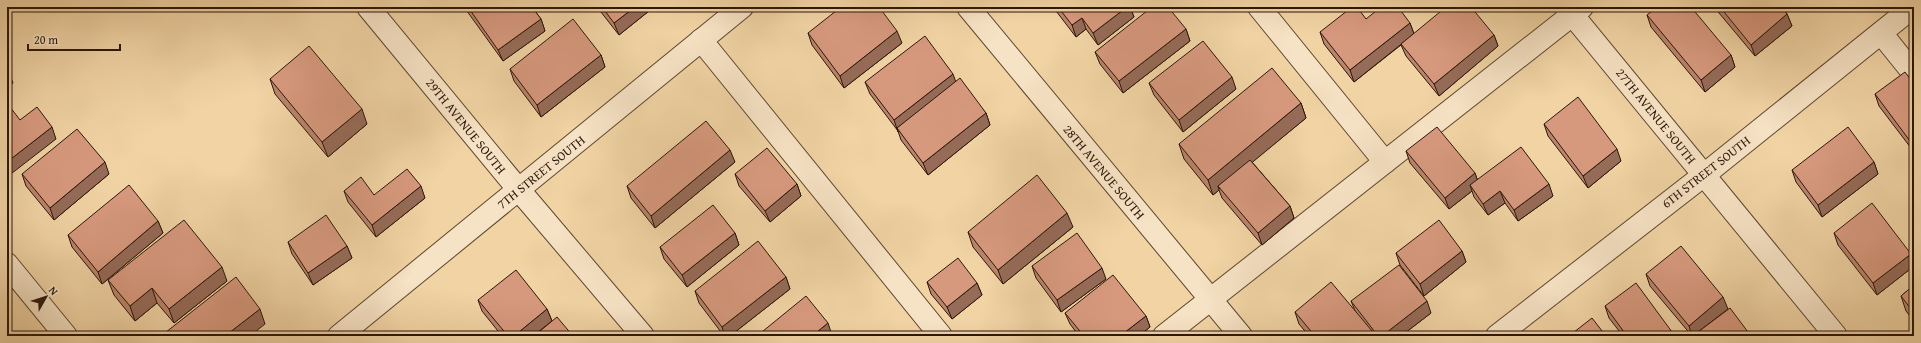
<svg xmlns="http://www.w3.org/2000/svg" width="1921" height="343" viewBox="0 0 1921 343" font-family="'Gentium Book Plus',serif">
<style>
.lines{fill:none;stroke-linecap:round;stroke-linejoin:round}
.minor-casing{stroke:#5d4630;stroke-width:24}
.minor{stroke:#f6e2c4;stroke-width:22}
.wall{fill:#b9846c;stroke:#2c1709}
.shaded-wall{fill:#966b58;stroke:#2c1709}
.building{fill:#d7997e;stroke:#2c1709}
.labels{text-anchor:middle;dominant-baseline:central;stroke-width:4;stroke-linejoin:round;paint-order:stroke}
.street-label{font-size:13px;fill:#2c1709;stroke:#f6e2c4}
</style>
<rect width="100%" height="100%" fill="#f1d3a4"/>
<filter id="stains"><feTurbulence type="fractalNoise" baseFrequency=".005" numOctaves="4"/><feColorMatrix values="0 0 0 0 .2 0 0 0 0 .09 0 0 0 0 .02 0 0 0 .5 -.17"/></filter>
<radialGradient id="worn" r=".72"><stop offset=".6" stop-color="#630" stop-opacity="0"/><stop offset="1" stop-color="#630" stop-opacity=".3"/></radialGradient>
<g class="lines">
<defs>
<g id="minor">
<polyline points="368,7 519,190 643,336"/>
<polyline points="968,7 1241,336"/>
<polyline points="1259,7 1385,162"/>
<polyline points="1566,7 1836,336"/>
<polyline points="1881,33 1914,74"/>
<polyline points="701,40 941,336"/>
<polyline points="7,264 66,336"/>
<polyline points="339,336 742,7"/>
<polyline points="1164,336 1582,7"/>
<polyline points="1497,336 1704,175 1913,7"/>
</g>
</defs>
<use href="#minor" class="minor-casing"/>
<use href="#minor" class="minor"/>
</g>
<g class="wall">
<polygon points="464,7 532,7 541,19 545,31 503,61"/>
<polygon points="597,7 654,7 619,35"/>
<polygon points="1053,7 1130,7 1134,17 1098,45 1086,29 1076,37"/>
<polygon points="1714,7 1782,7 1787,14 1792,26 1755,56"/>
<polygon points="1647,15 1731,55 1735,67 1705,92 1651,27"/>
<polygon points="1366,19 1410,23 1414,34 1494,35 1498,46 1439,96 1406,56 1401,45 1354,82 1324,44 1320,32"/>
<polygon points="1186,29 1190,41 1123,93 1100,64 1095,52"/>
<polygon points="808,33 902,43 844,88 812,45"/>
<polygon points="601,55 605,67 541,117 514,81 510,69"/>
<polygon points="270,79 367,124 328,157 275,94"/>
<polygon points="865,82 956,82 986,113 990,125 928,175 901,140 898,131 870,94"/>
<polygon points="1149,83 1236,89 1183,132 1154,95"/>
<polygon points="1914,84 1914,152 1879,106 1875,94"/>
<polygon points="1301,103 1306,118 1252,162 1290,206 1294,218 1262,245 1222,198 1219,190 1213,195 1184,159 1179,144"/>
<polygon points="1544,124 1621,161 1588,188 1548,136"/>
<polygon points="1406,151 1475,173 1477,179 1553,196 1518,221 1505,203 1488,215 1474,197 1472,191 1449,209 1410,163"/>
<polygon points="735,162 655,228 631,198 627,186"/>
<polygon points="1874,162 1878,174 1822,217 1796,182 1792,170"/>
<polygon points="22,174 109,174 54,220 26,186"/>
<polygon points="735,174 797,184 801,196 770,222 739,186"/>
<polygon points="344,191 374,195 425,198 376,237 348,202"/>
<polygon points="158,221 163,233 102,284 72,247 68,235"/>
<polygon points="1073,227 1003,284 973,247 968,232"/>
<polygon points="735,233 739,245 687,287 664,259 660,247"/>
<polygon points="1834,233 1914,262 1914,266 1877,295 1838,245"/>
<polygon points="288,242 347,246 352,258 313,285 292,254"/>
<polygon points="1462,251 1466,262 1424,296 1400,265 1396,253"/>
<polygon points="1032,266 1106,279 1061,312 1036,278"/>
<polygon points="1646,274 1728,309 1751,336 1699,336 1698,333 1695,336 1692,336 1650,286"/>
<polygon points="786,277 790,289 730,336 724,336 699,303 695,291"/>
<polygon points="108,280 227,281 174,323 157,303 135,321 114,295"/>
<polygon points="927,282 977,283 982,295 952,319 931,294"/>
<polygon points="1914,285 1914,321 1906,311 1901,296"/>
<polygon points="478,300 547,309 552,321 533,336 502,336 482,311"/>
<polygon points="1351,301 1431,313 1401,336 1309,336 1299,324 1295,312 1355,311"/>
<polygon points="1605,306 1675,336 1623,336 1609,318"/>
<polygon points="1065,313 1146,316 1150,327 1139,336 1079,336 1070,324"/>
</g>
<g class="shaded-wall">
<polygon points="635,7 654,7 619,35 614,23"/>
<polygon points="1127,7 1130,7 1134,17 1098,45 1093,33"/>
<polygon points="1787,14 1792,26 1755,56 1751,45"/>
<polygon points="1082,18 1086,29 1076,37 1072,25"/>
<polygon points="541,19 545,31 503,61 498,50"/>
<polygon points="1410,23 1414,34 1354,82 1350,70"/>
<polygon points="1186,29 1190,41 1123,93 1119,81"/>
<polygon points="897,31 902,43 844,88 840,76"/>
<polygon points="1494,35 1498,46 1439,96 1434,84"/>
<polygon points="601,55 605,67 541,117 537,105"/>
<polygon points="1731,55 1735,67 1705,92 1701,80"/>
<polygon points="8,71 13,83 7,87 7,72"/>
<polygon points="953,74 957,85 897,128 898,132 894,120"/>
<polygon points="1232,77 1236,89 1183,132 1179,120"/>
<polygon points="1301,103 1306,118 1220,189 1218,186 1219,190 1213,195 1208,180"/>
<polygon points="362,109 367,124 328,157 322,142"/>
<polygon points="986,113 990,125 928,175 923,163"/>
<polygon points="52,127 56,139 7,177 7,162"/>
<polygon points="1617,149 1621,161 1588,188 1583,176"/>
<polygon points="730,150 735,162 655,228 651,216"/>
<polygon points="105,162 109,174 54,220 50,208"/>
<polygon points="1874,162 1878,174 1822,217 1818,205"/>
<polygon points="1475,173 1479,185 1470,185 1472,191 1449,209 1445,198"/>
<polygon points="797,184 801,196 770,222 765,211"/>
<polygon points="1549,184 1553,196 1518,221 1514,210"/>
<polygon points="421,186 425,198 376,237 372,225"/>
<polygon points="1500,191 1505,203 1488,215 1483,204"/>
<polygon points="1290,206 1294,218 1262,245 1258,233"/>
<polygon points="1067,213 1073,227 1003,284 998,270"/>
<polygon points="158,221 163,233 102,284 98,272"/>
<polygon points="735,233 739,245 687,287 682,275"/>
<polygon points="347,246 352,258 313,285 308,273"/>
<polygon points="1462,251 1466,262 1424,296 1420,284"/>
<polygon points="1911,254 1914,262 1914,266 1877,295 1873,283"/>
<polygon points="222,267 227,281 174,323 169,309"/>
<polygon points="1102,268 1106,279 1061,312 1057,300"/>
<polygon points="786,277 790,289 730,336 725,336 722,327"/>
<polygon points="977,283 982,295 952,319 947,307"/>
<polygon points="152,288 157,303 135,321 130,306"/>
<polygon points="1723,297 1728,309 1698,332 1698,333 1695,336 1692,336 1689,326"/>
<polygon points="1427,301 1431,313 1401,336 1382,336"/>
<polygon points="260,309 265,324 250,336 225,336"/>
<polygon points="547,309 552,321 533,336 514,336"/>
<polygon points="1146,316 1150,327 1139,336 1120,336"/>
<polygon points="828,323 832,335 831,336 812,336"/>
<polygon points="1372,331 1374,336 1366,336"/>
</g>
<g class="building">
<polygon points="468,7 532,7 541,19 498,50"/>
<polygon points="602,7 635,7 614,23"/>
<polygon points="841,7 879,7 897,31 840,76 808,33"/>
<polygon points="1058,7 1127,7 1093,33 1082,18 1072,25"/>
<polygon points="1152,7 1168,7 1186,29 1119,81 1095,52"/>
<polygon points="1352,7 1357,7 1366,19 1381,7 1398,7 1410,23 1350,70 1320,32"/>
<polygon points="1446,7 1471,7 1494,35 1434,84 1401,44"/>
<polygon points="1657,7 1691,7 1731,55 1701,80 1647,15"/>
<polygon points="1720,7 1782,7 1787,14 1751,45"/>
<polygon points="573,19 601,55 537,105 510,69"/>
<polygon points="925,36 953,74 894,120 865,82"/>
<polygon points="1203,41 1232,77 1179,120 1149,83"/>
<polygon points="309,46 362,109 322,142 270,79"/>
<polygon points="1272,68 1301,103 1208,180 1179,144"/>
<polygon points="1905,72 1914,84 1914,144 1913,145 1875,94"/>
<polygon points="960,78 986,113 923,163 897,128"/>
<polygon points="1578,97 1617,149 1583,176 1544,124"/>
<polygon points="7,103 20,120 37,107 52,127 7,162"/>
<polygon points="706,121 730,150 651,216 627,186"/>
<polygon points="1437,127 1475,173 1445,198 1406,151"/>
<polygon points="1848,127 1874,162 1818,205 1792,170"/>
<polygon points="77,129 105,162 50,208 22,174"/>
<polygon points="1521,147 1549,184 1514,210 1500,191 1483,204 1470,185"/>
<polygon points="767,148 797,184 765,211 735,174"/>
<polygon points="1250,160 1290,206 1258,233 1218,186"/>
<polygon points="407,169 421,186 372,225 344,191 361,177 374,195"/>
<polygon points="1037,175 1067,213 998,270 968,232"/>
<polygon points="129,185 158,221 98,272 68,235"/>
<polygon points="1872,203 1911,254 1873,283 1834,233"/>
<polygon points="713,205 735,233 682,275 660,247"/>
<polygon points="326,215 347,246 308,273 288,242"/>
<polygon points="184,220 222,267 169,309 152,288 130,306 108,280"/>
<polygon points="1439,220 1462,251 1420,284 1396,253"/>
<polygon points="1077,233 1102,268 1057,300 1032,266"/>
<polygon points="758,241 786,277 722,327 695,291"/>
<polygon points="1681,246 1723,297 1689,326 1646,274"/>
<polygon points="958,258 977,283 947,307 927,282"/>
<polygon points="1399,265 1427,301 1382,336 1378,336 1351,301"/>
<polygon points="516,270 547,309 514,336 508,336 478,300"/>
<polygon points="1113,275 1146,316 1120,336 1084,336 1065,313"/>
<polygon points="236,277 260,309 225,336 161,336"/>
<polygon points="1331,282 1372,331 1366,336 1315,336 1295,312"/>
<polygon points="1636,283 1675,336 1627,336 1605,306"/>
<polygon points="1914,285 1914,313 1901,296"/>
<polygon points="806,296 828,323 812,336 757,336"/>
<polygon points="1730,308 1751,336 1701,336 1698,332"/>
<polygon points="557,317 573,336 534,336"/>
<polygon points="1592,318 1606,336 1569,336"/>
</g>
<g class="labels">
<g class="street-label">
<text transform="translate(1656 116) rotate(51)">27TH AVENUE SOUTH</text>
<text transform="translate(466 126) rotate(51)">29TH AVENUE SOUTH</text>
<text transform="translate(541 172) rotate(-39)">7TH STREET SOUTH</text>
<text transform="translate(1104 172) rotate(50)">28TH AVENUE SOUTH</text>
<text transform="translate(1706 172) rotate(-38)">6TH STREET SOUTH</text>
</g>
</g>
<rect width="1921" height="343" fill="none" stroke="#f1d3a4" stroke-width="24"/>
<rect x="8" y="8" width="1905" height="327" fill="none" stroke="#2c1709" stroke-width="2"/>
<rect x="12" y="12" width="1897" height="319" fill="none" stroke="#2c1709"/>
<g transform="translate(46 297) rotate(51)" stroke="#f6e2c4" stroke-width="3" paint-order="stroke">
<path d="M0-3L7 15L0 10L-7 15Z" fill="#2c1709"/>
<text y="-6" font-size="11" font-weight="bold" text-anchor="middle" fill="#2c1709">N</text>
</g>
<path d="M28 44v6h92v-6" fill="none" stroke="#2c1709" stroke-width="2"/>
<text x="34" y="44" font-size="12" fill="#2c1709" stroke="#f6e2c4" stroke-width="3" paint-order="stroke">20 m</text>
<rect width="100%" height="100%" filter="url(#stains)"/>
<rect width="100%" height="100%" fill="url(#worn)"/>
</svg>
